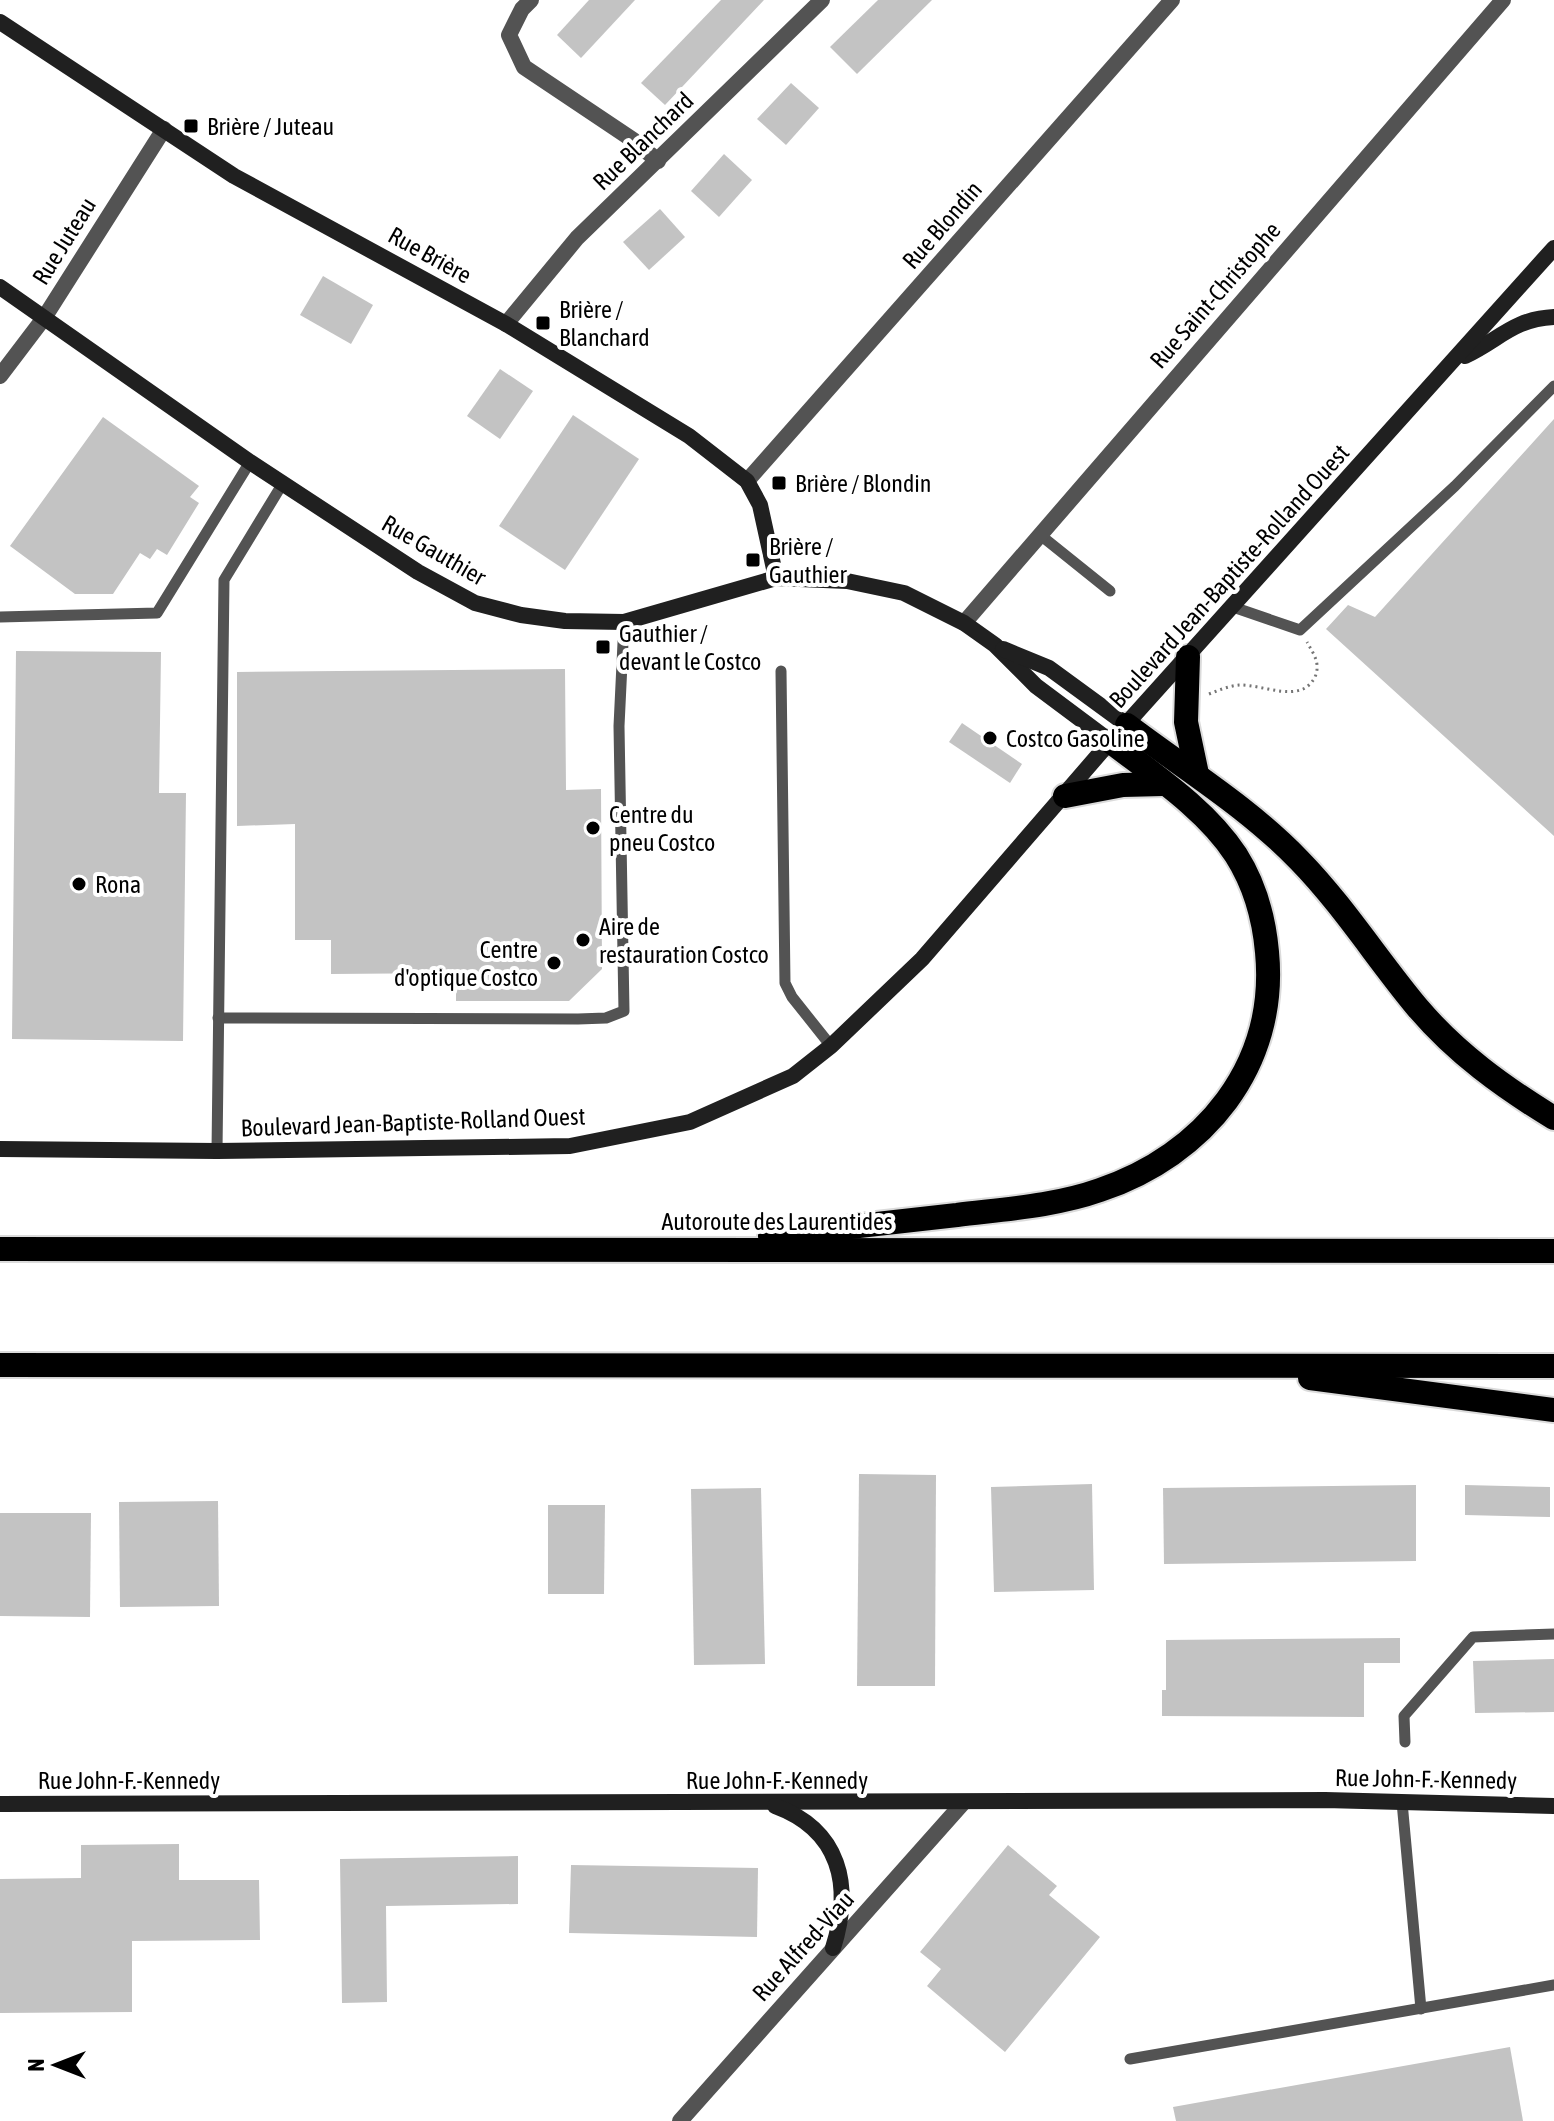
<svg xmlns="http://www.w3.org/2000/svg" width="1554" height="2121" viewBox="0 0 1554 2121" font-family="'Asap Condensed',sans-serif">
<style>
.building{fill:#c3c3c3}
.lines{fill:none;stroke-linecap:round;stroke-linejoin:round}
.highway-casing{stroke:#dbdbdb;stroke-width:28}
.path{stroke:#757575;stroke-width:3;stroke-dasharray:2 4;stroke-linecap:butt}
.lane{stroke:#535353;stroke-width:11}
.street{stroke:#535353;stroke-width:16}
.secondary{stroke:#202020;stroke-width:16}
.highway{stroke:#000;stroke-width:24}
.poi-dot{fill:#000;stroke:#fff;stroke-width:3}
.labels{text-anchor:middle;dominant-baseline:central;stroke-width:8;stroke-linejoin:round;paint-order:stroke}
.poi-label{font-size:24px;fill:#000;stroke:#fff;text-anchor:start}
.street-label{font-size:24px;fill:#000;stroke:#fff}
</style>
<rect width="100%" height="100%" fill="#fff"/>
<g class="building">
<polygon points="589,0 635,0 581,58 557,35"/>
<polygon points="721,0 764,0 665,105 641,83"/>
<polygon points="878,0 932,0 857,74 830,47"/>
<polygon points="791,83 819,108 786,145 757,119"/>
<polygon points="724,154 752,180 719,217 691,191"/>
<polygon points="660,209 685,237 649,270 623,242"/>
<polygon points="323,276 373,305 351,344 300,315"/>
<polygon points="500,369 533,391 500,439 467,416"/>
<polygon points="573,415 639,459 565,570 499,526"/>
<polygon points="103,417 199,486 190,497 199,503 167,555 157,549 150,559 140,553 113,594 75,594 10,546"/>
<polygon points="1554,419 1554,836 1326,629 1348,605 1375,617"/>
<polygon points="16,651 161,652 159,793 186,793 183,1041 12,1039"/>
<polygon points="565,669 566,790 601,789 602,969 569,1001 456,1001 456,973 331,974 331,940 295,940 295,824 237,826 237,672"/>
<polygon points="962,723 1022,764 1010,783 949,742"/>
<polygon points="859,1474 936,1475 935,1686 857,1686"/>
<polygon points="1092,1484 1094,1590 994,1592 991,1487"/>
<polygon points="1416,1485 1416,1561 1164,1564 1163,1488"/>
<polygon points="1465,1485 1550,1487 1550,1517 1465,1515"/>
<polygon points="761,1488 765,1664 694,1665 691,1489"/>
<polygon points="218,1501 219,1606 120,1607 119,1502"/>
<polygon points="548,1505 605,1505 604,1594 548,1594"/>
<polygon points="0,1513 91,1513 90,1617 0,1616"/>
<polygon points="1400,1638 1400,1663 1364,1663 1364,1717 1162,1716 1162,1690 1166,1690 1166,1640"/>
<polygon points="1554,1659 1554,1712 1475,1713 1473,1661"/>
<polygon points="179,1844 179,1880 259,1880 260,1940 132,1941 132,2012 0,2013 0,1879 81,1878 81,1845"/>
<polygon points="1008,1845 1057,1886 1049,1895 1100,1937 1005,2052 927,1986 941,1969 920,1952"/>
<polygon points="518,1856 518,1904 386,1906 387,2002 342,2003 340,1859"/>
<polygon points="571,1865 758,1868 757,1937 569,1933"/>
<polygon points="1510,2047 1523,2121 1176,2121 1173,2107"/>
</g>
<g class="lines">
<defs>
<g id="highway">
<polyline points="1188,657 1186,722 1197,774"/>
<path d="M 1127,725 C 1185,769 1248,807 1299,860 C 1343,905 1377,959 1417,1007 C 1456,1053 1503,1087 1554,1118"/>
<polyline points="1065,796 1123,785 1163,784"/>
<path d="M 770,1236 C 833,1229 895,1222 957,1215 C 1005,1209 1055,1206 1100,1190 C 1204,1155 1278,1066 1267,952 C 1264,918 1255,885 1236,855 C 1206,809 1154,775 1111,742"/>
<polyline points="0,1249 1554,1251"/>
<polyline points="0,1365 1554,1366"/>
<polyline points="1310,1378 1554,1410"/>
</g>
</defs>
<use href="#highway" class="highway-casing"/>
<path class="path" d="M 1209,694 C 1219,690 1229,686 1239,685 C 1263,684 1301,705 1315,677 C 1321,663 1313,653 1307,642"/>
<g class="lane">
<polyline points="1039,534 1110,591"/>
<polyline points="1233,607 1300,630 1455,486 1554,386"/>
<polyline points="0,617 157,613 250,462"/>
<polyline points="781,671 785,983 792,997 831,1046"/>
<polyline points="218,1018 578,1019 606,1018 624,1011 619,726 624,622"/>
<polyline points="217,1151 224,580 283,483"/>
<polyline points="1405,1742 1404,1716 1473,1637 1554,1634"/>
<polyline points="1402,1802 1421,2009"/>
<polyline points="1130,2059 1554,1985"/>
</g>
<g class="street">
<polyline points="531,0 522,9 509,35 524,67 633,140 658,161"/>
<polyline points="506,324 577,238 822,0"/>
<polyline points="0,376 44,318 164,129"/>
<polyline points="747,481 1172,0"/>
<polyline points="964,623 1503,0"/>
<polyline points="680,2121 963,1803"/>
</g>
<g class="secondary">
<polyline points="0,22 234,176 506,324 689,436 747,481 760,505 776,578"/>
<polyline points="0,287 250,462 418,572 475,603 521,615 565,621 624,622 776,578 847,581 904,593 964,623 995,645 1036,686 1111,742"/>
<path d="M 1465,356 C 1499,340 1513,319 1554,317"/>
<polyline points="1003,649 1049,668 1127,725"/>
<polyline points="0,1149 217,1151 570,1146 690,1122 793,1076 831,1046 922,959 1101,752 1554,248"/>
<polyline points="0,1804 1325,1800 1554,1806"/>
<path d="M 775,1806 C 840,1830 853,1885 833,1948"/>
</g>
<use href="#highway" class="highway"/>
</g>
<g class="poi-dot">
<rect x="183" y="118" width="16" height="16" rx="4"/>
<rect x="535" y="315" width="16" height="16" rx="4"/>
<rect x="771" y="475" width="16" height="16" rx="4"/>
<rect x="745" y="552" width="16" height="16" rx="4"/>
<rect x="595" y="639" width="16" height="16" rx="4"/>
<circle cx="990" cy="738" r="8"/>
<circle cx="593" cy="828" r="8"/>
<circle cx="79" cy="884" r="8"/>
<circle cx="583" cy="940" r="8"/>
<circle cx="554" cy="963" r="8"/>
</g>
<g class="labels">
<g class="poi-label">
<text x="207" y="126">Brière / Juteau</text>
<text x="559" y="309">Brière /<tspan x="559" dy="28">Blanchard</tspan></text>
<text x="795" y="483">Brière / Blondin</text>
<text x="769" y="546">Brière /<tspan x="769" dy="28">Gauthier</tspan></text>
<text x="619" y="633">Gauthier /<tspan x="619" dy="28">devant le Costco</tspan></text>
<text x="1006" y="738">Costco Gasoline</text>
<text x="609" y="814">Centre du<tspan x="609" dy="28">pneu Costco</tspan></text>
<text x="95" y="884">Rona</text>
<text x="599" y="926">Aire de<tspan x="599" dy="28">restauration Costco</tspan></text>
<text x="538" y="949" text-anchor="end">Centre<tspan x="538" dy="28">d'optique Costco</tspan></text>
</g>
<g class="street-label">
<text transform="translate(643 141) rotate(-44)">Rue Blanchard</text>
<text transform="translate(942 225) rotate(-49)">Rue Blondin</text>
<text transform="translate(64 241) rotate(-58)">Rue Juteau</text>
<text transform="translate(430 255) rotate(29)">Rue Brière</text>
<text transform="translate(1215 295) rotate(-49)">Rue Saint-Christophe</text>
<text transform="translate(434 550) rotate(30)">Rue Gauthier</text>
<text transform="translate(1229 576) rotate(-48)">Boulevard Jean-Baptiste-Rolland Ouest</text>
<text transform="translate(413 1122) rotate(-2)">Boulevard Jean-Baptiste-Rolland Ouest</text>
<text x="777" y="1221">Autoroute des Laurentides</text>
<text transform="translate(1426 1779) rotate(1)">Rue John-F.-Kennedy</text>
<text x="129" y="1780">Rue John-F.-Kennedy</text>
<text x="777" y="1780">Rue John-F.-Kennedy</text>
<text transform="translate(803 1946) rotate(-48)">Rue Alfred-Viau</text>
</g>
</g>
<g transform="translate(56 2065) rotate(270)" stroke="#ffffff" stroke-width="6" paint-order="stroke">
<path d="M0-6L14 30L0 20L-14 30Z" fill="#000000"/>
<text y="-12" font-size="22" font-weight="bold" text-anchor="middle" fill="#000000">N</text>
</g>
</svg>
